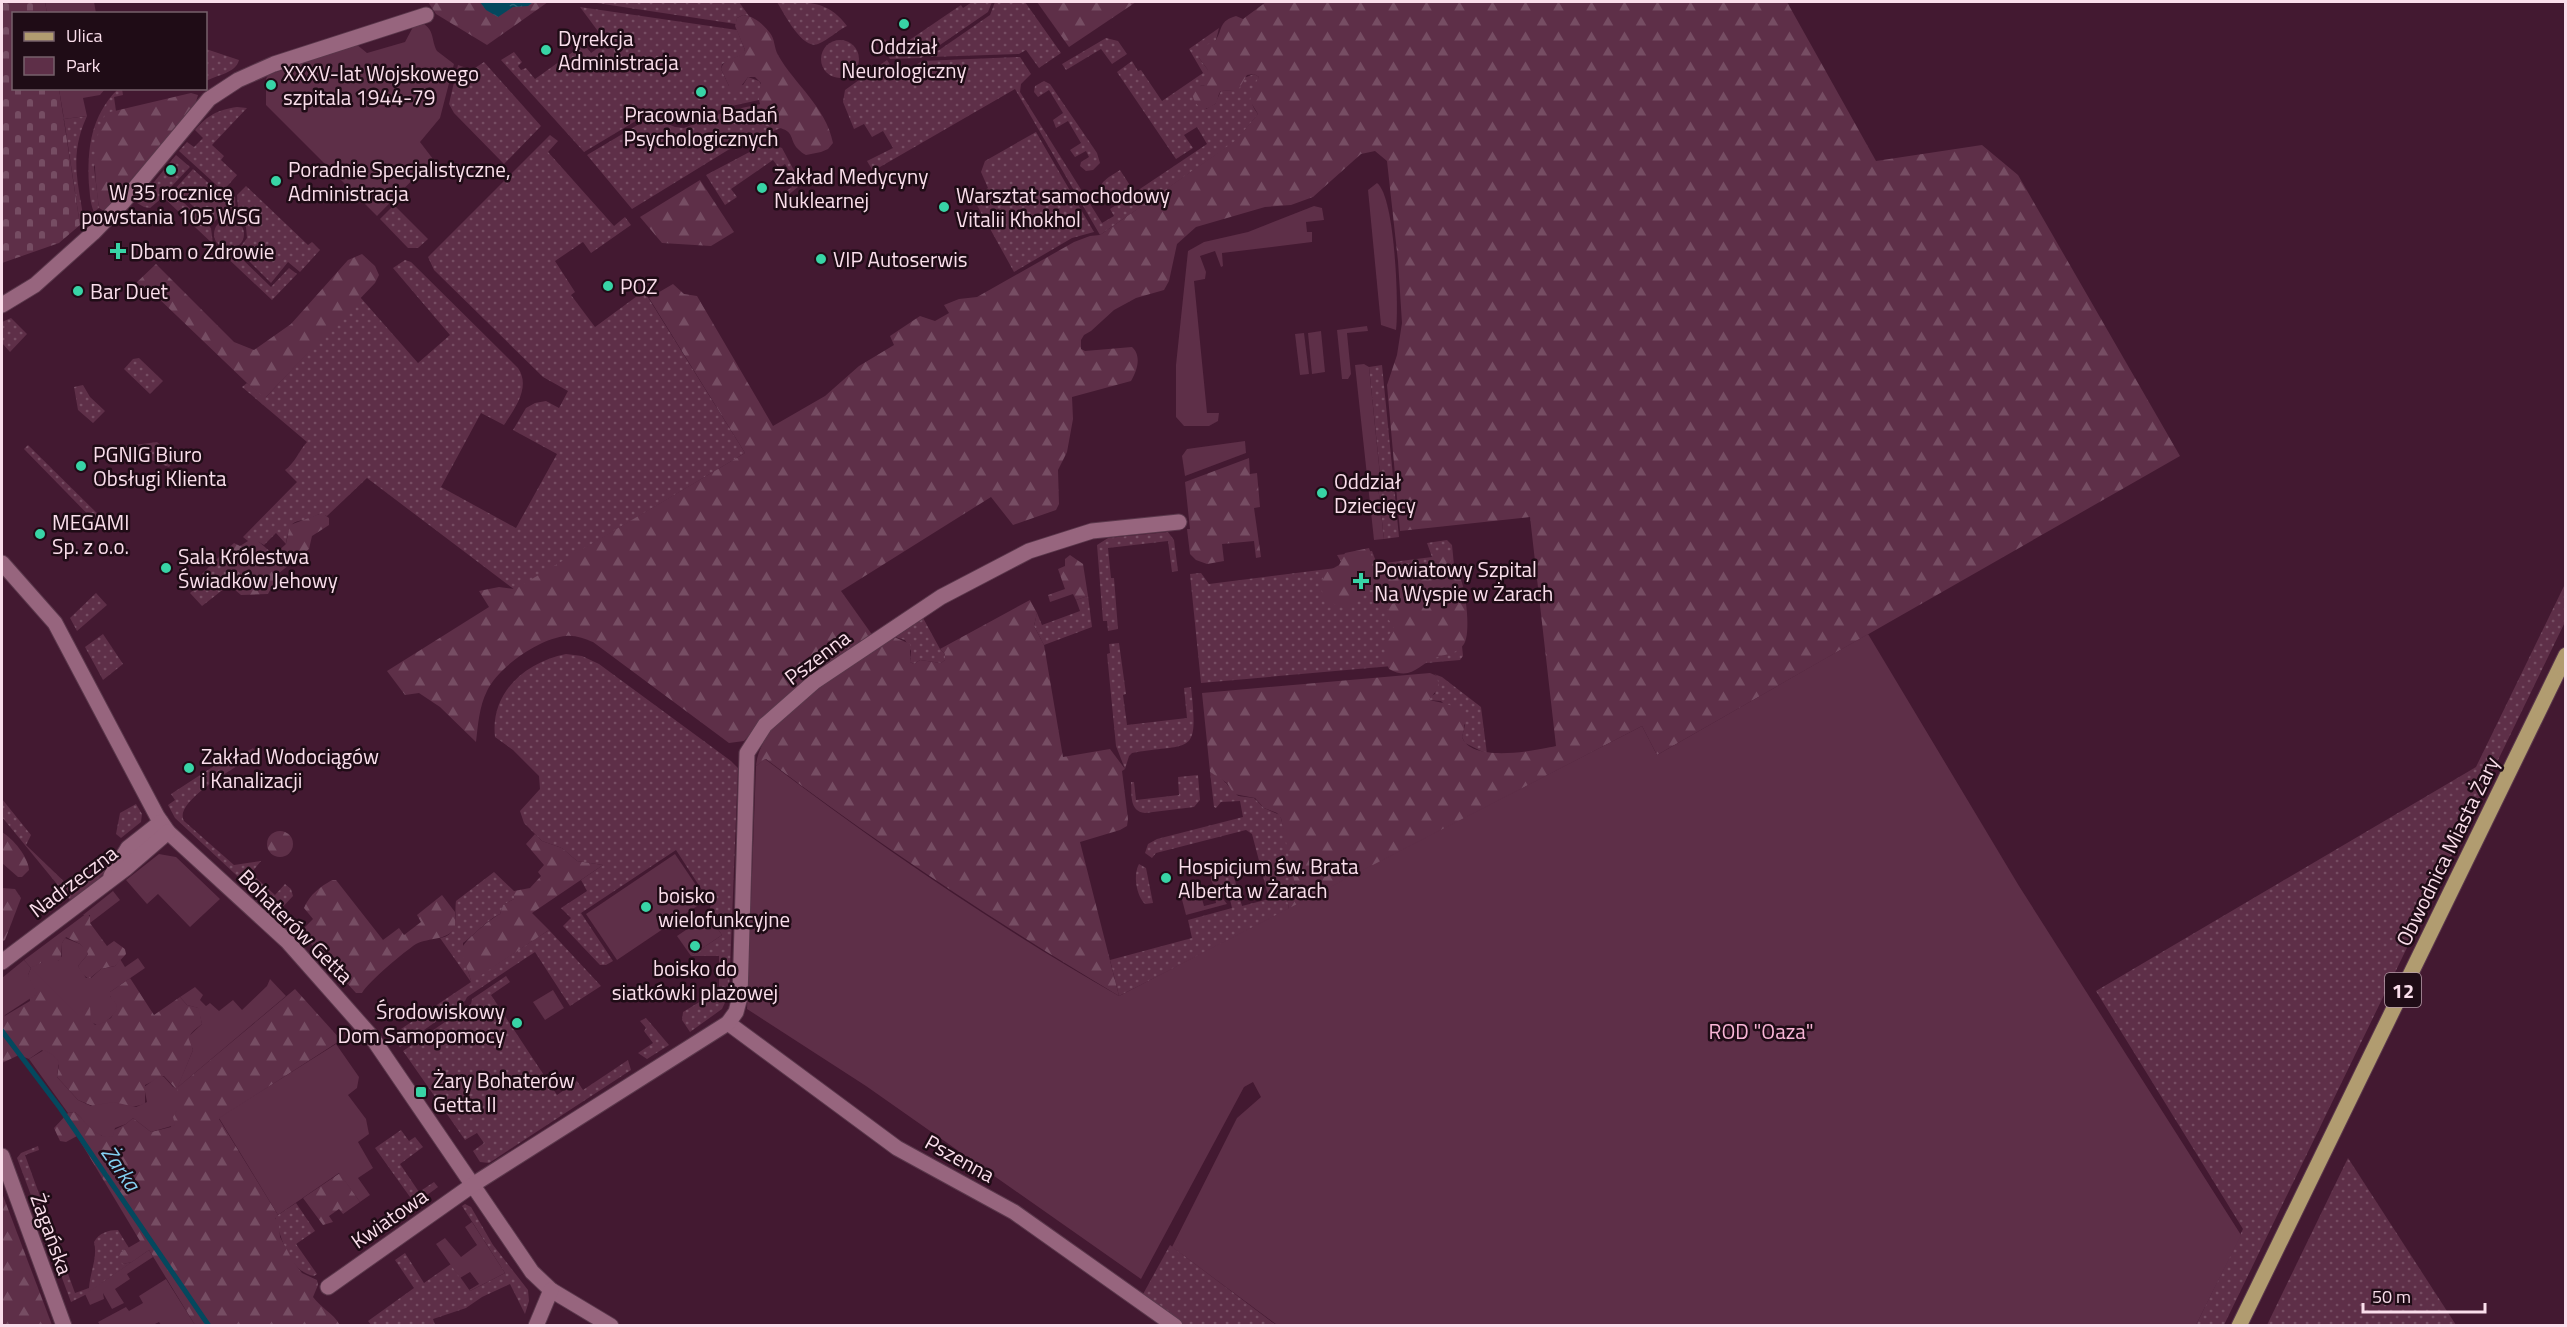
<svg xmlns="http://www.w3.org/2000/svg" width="2567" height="1327" viewBox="0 0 2567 1327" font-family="'Titillium Web',sans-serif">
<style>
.grass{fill:url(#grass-dots)}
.forest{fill:url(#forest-firs)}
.cemetery{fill:url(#cemetery-stones)}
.green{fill:#5e2f48}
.water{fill:url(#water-ripples)}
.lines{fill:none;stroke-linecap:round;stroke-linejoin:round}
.stream{stroke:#04485e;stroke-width:5}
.minor-casing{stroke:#5a374b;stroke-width:17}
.major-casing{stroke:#5a374b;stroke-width:17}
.minor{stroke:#97657e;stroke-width:15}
.major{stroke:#b19c70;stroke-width:15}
.poi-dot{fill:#38d4a6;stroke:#1f0c16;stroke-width:2}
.labels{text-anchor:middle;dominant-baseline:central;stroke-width:5;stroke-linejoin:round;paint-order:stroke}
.shield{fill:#1f0c16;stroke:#b89fab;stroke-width:1.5}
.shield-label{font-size:20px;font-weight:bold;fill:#fadeeb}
.poi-label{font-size:21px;fill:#fadeeb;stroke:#1f0c16;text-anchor:start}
.street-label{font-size:21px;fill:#fadeeb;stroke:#1f0c16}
.park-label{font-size:21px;fill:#fab6d7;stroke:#1f0c16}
.water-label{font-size:22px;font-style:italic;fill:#84d0f2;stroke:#1f0c16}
</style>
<defs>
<pattern id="grass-dots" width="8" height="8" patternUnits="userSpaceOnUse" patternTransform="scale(1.5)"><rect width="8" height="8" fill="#5e2f48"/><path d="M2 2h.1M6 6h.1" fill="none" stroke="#764d63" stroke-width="1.8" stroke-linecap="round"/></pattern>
<pattern id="forest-firs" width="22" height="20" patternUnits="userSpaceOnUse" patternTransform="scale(1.5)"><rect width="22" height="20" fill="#5e2f48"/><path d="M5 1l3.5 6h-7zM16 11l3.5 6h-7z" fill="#764d63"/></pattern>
<pattern id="cemetery-stones" width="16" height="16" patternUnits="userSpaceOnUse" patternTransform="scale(1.5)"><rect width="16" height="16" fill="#5e2f48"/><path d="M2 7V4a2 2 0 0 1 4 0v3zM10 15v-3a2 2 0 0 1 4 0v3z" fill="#764d63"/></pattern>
<pattern id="water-ripples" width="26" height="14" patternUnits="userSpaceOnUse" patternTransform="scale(1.5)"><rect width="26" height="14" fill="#04485e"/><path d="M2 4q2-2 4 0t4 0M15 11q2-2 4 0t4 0" fill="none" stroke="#2a6275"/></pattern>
</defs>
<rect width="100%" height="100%" fill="#431931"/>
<g class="grass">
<polygon points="590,2 739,2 749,16 743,15 737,18 736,24"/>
<path d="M 777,2 C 808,2 828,0 847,26 C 837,31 828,40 818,44 C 802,50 784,13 777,2 Z"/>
<polygon points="972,2 992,2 988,12 921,58 890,59 880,43 885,39 896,53 910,44 908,41 961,5 963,8"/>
<polygon points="995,2 1025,2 1061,53 1039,68 1026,50 1019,54 929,57 990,15"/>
<polygon points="580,7 737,30 745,50 743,54 722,64 721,69 729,86 743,85 748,77 759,81 762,86 759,100 727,107 683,124 656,114 644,116 584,152 501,60 514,52 522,62 518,66 521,70 526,68 535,79 584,44 591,53 606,42"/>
<path d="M 1219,28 L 1216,40 L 1199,58 L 1208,70 L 1205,85 L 1200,86 L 1206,109 L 1215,104 L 1221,91 L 1234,90 L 1244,78 L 1254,74 L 1259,77 C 1253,92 1246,99 1258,114 L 1236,141 L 1100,235 L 1015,89 L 873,171 L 867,161 L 893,148 L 883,131 L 872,137 L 864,124 L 854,129 L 843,102 L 845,90 L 887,60 L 898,77 L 922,61 L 1020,57 L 1031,74 L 1021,84 L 1020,92 L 1102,223 L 1114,216 L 1110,209 L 1207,144 L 1197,127 L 1184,135 L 1193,148 L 1176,159 L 1117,72 L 1132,61 L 1138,71 L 1141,70 L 1162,101 L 1203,73 L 1189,49 Z"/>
<polygon points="1106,38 1118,41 1127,54 1112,64 1101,49 1066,70 1062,64"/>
<circle cx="840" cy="59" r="19"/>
<path d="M 206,49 L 239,60 C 236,73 217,75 206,81 Z"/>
<polygon points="484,62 541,126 504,164 454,113 449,104 458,65 472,70"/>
<polygon points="1044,81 1050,84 1097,153 1100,163 1093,170 1086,171 1080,166 1081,162 1089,157 1086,151 1075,157 1070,150 1081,143 1068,121 1056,128 1053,120 1063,113 1049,90 1038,97 1034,92 1035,86"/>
<path d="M 118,89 L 122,89 L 123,95 L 114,97 L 116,111 L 94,167 L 99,208 L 94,212 C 90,203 90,194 89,185 C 87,148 91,116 118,89 Z"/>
<polygon points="761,104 763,111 762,120 769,126 783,127 728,150 632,209 587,155 646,120 656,119 675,127 684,128 727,111"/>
<path d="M 237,107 L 247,108 L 212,145 L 224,156 L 221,160 L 237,175 L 223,191 L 179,151 L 187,142 L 194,147 L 203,138 L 195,130 C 208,115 217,110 237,107 Z"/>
<path d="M 87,116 C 69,155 78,181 84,221 L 80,225 L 64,119 Z"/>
<polygon points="1036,132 1094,232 1072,238 1014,272 973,198 988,188 981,172 985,161"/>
<path d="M 550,135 L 558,141 L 548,152 L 614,226 L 625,217 L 631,225 L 591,253 L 583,242 L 555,261 L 575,292 L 571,295 L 595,327 L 644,291 L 745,453 L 515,590 L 367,478 L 327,516 L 319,514 C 295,527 292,512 286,544 L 276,533 L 264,545 L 257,541 L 248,541 L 243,537 L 297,482 L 285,470 C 294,464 299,451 307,442 L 242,387 L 247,383 L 266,397 L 360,297 L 418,363 L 450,335 L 393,268 L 405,260 L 411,262 L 518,368 C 531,387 515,408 504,425 L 481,413 L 441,487 L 516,528 L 557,454 L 513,430 L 526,408 L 535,403 L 546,401 L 559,408 L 568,391 L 543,377 L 434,270 L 428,257 Z"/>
<polygon points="770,144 782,148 797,176 798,187 782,200 779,196 792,187 787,179 792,175 785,164 779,168 773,160 731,189 737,197 725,205 706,175 759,147"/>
<polygon points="176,155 190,167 169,189 211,228 213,244 163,197 150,208 144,207 137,203"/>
<polygon points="193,169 225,198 230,192 235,197 236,216 219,217 212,224 175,189"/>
<path d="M 1120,170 L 1133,190 L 1117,200 L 1113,193 L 1105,197 L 1101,196 C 1096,182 1110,177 1120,170 Z"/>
<polygon points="246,186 308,245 312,242 320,250 300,272 288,262 271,283 238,250 247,238 246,227 239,219 237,195"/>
<polygon points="394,205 428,239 418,248 408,248 380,219"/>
<circle cx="229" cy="234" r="15"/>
<polygon points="220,251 235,252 271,287 289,268 297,274 272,300"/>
<polygon points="11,318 27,334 10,352 2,343 2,322"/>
<polygon points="139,358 163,381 150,394 124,369 133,359"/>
<polygon points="1382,365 1399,537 1384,539 1378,485 1381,484 1369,367"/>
<polygon points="83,385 90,397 105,411 93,423 78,410 74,387"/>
<polygon points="157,442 176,458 169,467 119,447"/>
<polygon points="28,445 112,528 106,533 24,449"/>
<polygon points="1168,532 1174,540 1178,571 1172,572 1168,541 1108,548 1111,578 1114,578 1118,629 1108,631 1107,621 1103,621 1097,545 1108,538"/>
<polygon points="1447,540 1452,545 1463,656 1460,660 1201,683 1190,574 1201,573 1209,584 1344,567 1337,555 1372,551 1377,564 1432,557 1427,543"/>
<polygon points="223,553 243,574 202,606 190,593 206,579 202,574"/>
<polygon points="2565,584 2565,622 2224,1325 2196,1325 2243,1229 2096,991 2476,767"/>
<polygon points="96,593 107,605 77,631 70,618"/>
<polygon points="1088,596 1092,627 1044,645 1034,626 1037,613 1042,625 1080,611 1076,600"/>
<polygon points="922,616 940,649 945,654 945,660 941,663 920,660 914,664 910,662 911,651 905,640 892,636"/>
<polygon points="103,634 123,664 103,680 85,647"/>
<path d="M 1119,643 L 1126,694 L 1123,695 L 1127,725 L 1187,718 L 1184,688 L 1191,687 C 1199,759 1191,742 1132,753 L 1129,756 L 1125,769 L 1116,746 L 1107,654 L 1110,653 L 1109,644 Z"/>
<path d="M 566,654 L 582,656 L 599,664 L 731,761 L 738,768 L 729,994 L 722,1009 L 690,1032 L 682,1020 L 683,1012 L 719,990 L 719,956 L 691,956 L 722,935 L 708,915 L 711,904 L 676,850 L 581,913 L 613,961 L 606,965 L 600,965 L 563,926 L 571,918 L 561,908 L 587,891 L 581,880 L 603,865 L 577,861 L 562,848 L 542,841 L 524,823 L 520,811 L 540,789 L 539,776 L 513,750 L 495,737 C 490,692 526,662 566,654 Z"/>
<polygon points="1434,674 1442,677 1481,707 1487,754 1465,743 1462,737 1465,725 1441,701 1429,700 1429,697 1435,694 1437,676"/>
<path d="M 253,748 L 257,754 C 242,764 172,801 184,821 L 234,865 L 261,861 L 251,873 L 275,895 L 285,884 L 291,889 L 293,896 L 277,913 L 175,818 L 168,805 L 175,800 L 171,794 L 234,753 L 237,757 Z"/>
<polygon points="1210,772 1221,778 1238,796 1254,798 1264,808 1280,815 1289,847 1295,885 1287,897 1289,910 1119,996 1110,960 1192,938 1188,920 1232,908 1227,886 1221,887 1213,884 1211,880 1213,871 1231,866 1242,906 1269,899 1252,834 1246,830 1156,853 1152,858 1145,853 1148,844 1157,839 1243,817 1240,801 1221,802 1216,808 1214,807"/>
<path d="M 1198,775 L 1200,800 L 1194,807 L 1145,813 C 1129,811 1132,795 1131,782 L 1134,782 L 1136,800 L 1179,795 L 1178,777 Z"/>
<path d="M 2,799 L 31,835 L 26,845 L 74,891 L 95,876 L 109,847 L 117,853 C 105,877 92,885 70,900 L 2,817 Z"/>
<polygon points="136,804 142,814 141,822 121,838 116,834 120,813"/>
<path d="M 1139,864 L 1146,868 L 1153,903 L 1145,904 C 1136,895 1133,875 1139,864 Z"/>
<path d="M 494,872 L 514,891 L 514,899 L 503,905 L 500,914 C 488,919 475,934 463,943 L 463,954 L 471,981 L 549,930 L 601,986 L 570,1006 L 535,952 L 467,997 L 465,1001 L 400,1047 L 392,1035 L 471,982 L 440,938 C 460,935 454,916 456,901 Z"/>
<polygon points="506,976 510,982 491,995 557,1095 577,1081 583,1090 628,1060 631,1070 489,1163 480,1162 473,1151 484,1143 477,1133 465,1140 403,1051 471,1004 472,999"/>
<polygon points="646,1018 669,1045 647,1059 638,1053 653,1043 644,1031 646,1028 640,1021"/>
<polygon points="401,1130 409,1141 415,1137 423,1147 400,1164 419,1192 434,1182 438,1187 415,1204 375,1148"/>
<path d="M 38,1146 L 39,1150 L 25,1155 L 75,1293 L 89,1288 C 90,1272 98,1257 94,1242 C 99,1233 108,1230 118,1230 L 129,1248 L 121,1252 L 123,1264 L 132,1262 L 85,1295 L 71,1302 L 17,1158 L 21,1153 Z"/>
<polygon points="2348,1158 2456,1325 2267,1325"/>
<path d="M 296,1203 L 315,1231 L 296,1244 L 317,1274 L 314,1276 C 290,1272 281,1239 275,1217 Z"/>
<polygon points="465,1204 471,1207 493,1245 528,1290 529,1301 525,1314 510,1284 482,1297 466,1308 433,1319 435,1325 371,1325 368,1321 414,1288 395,1260 405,1253 424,1283 451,1264 470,1291 505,1273 462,1206"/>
<polygon points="1170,1245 1276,1325 1177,1325 1142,1296"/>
</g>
<g class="forest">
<polygon points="428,2 548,2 487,45 436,14"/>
<polygon points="1037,2 1136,2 1069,47"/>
<path d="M 1266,2 L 1787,2 L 1876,161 L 1982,145 L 2018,175 L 2180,456 L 1657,755 L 1642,726 L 1289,910 L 1287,897 L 1295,885 L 1281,818 L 1277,813 L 1264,808 L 1255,798 L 1234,794 L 1227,783 L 1210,772 L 1202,693 L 1430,673 L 1437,676 L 1439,687 L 1429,700 C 1453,705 1471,707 1462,737 C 1471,763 1534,751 1556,746 L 1530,517 L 1400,531 L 1387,385 L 1397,355 L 1402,323 L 1398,261 L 1387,161 L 1375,151 L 1361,154 L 1313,197 L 1291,205 L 1265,207 L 1196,227 L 1177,244 L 1169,281 L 1164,290 L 1136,298 L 1114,310 L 1091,331 L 1084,335 L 1081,340 L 1081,349 L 1085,351 L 1132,347 C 1142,356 1137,371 1131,381 L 1072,397 L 1073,419 L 1067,452 L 1058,470 L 1059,504 L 1056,510 L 1013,525 L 991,497 L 841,591 L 873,636 L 763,718 L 744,741 L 729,743 L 593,642 C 585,639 575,635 566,636 C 540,638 497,668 487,691 C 479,707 478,725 476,742 L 440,707 L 419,693 L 405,695 L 387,671 L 489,607 L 479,591 L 499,587 L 515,589 L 745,453 L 649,298 L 673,284 L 684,294 L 697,296 L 773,426 L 825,396 L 859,366 L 894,345 L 890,336 L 920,316 L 935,321 L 949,313 L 944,305 L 959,299 L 977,297 L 1074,242 L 1090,236 L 1100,235 L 1235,141 L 1258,114 L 1250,101 L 1252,89 L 1259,77 L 1254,74 L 1247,75 L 1238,90 L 1221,91 C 1217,95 1219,100 1215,104 C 1203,114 1194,106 1192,92 L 1196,87 L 1205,85 L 1203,79 L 1208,70 L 1199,58 L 1199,49 L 1216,40 C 1223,28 1219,21 1236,16 L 1243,19 Z"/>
<path d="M 743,15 C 754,16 763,24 770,33 C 775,39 774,48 778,55 C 795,85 826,107 833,143 L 828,149 L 821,152 L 806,155 C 782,141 804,129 766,126 C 765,124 757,94 758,92 C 759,89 761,86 761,83 L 755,77 L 748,77 L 739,89 L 734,90 L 729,86 L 721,69 C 725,56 739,60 745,50 L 735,26 L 737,18 Z"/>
<path d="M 191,93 L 198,95 L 195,105 L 104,211 L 99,208 C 95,174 90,145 106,113 Z"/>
<polygon points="700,180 734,232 711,246 662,243 640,217"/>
<polygon points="362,254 375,266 379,275 375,283 265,398 247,383 154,294 135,288 135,284 156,264 234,342 254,350 291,324 348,260"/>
<polygon points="1249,458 1250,474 1257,473 1260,507 1254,508 1261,557 1256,558 1254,541 1222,544 1224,561 1207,564 1196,560 1190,554 1187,529 1190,529 1185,482"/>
<path d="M 322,513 L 329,518 L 329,525 L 312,536 L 309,549 L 279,573 L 268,594 L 241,595 C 221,579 233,579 228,563 C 227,559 225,557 223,553 L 234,543 L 240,546 L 248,541 L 258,541 L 274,555 L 286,544 L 290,525 Z"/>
<path d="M 1369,548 L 1375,565 L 1405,563 L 1422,566 L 1440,553 L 1446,553 C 1452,559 1450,563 1452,570 C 1453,574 1458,576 1461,580 C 1466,592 1471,634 1464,644 C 1458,654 1445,654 1435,658 C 1419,664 1411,682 1389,669 L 1386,662 L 1384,641 L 1394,628 L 1387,617 L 1390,611 L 1386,608 L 1384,594 L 1378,590 L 1367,590 C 1354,611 1328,613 1320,586 L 1325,573 L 1339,565 L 1345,553 Z"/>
<polygon points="1070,555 1083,564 1088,596 1076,600 1073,594 1050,602 1048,595 1065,589 1058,569 1065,566 1065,559"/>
<path d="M 1030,600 L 1037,613 L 1034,626 L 1044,645 L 1063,757 L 1110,749 L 1125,769 L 1122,771 L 1128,819 L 1127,826 L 1120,830 L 1080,842 L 1119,996 C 997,923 879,845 766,759 L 756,766 C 760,714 851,663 892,636 L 910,644 L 910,662 L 914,664 L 920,660 L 941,663 L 945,660 L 945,654 L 940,649 Z"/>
<circle cx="280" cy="844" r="13"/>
<path d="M 2,832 C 13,839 28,856 29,870 L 22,877 L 18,877 L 2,863 Z"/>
<path d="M 535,834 L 542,841 L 562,848 L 577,861 L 603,865 L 532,913 L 549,930 L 471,982 C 470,973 461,957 462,949 C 462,942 493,917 500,914 L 503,905 L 514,899 L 514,891 L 530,888 L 541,876 L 538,872 L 544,865 L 526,844 Z"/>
<path d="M 332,880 L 336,880 L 383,940 L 399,928 L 404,935 L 421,922 L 417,915 L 442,895 L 455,912 L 455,928 C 446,941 430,937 416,944 C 405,951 368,982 362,993 L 356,993 L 300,932 L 313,919 L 304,908 C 310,894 320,887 332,880 Z"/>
<polygon points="2,888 15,889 21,898 5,940 2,942"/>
<path d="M 87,913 L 91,918 L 90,923 L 107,946 L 114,941 L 125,949 L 126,954 L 115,966 L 101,969 L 89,979 L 82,974 L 78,966 L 88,954 L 80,944 L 66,937 L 62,943 L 61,959 L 56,962 L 41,962 L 91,1006 L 91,1020 L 95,1025 L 111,1018 L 116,1008 L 110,996 L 110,992 L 130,978 L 154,1015 L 180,997 L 187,1005 L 199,1008 L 202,1024 C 187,1036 189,1033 193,1050 L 178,1087 L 295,989 L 341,1040 L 219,1119 L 278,1215 L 275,1218 L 279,1224 L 280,1237 L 293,1261 L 302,1273 L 317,1280 L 318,1285 L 313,1297 C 321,1308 333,1313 340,1325 L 195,1325 L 149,1250 L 132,1262 L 123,1264 L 118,1259 L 121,1252 L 140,1241 L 77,1136 L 66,1142 L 60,1141 L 54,1128 L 68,1113 L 75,1112 L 102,1136 L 126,1124 L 133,1118 L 151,1132 L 171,1127 L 175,1088 L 164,1076 L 145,1085 L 145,1104 L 132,1107 L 110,1103 L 95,1107 L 78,1100 L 57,1077 L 59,1065 L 42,1050 L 29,1059 L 19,1055 L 2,1063 L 3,1017 L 30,1001 L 28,975 L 31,968 L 24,960 Z"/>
<polygon points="340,1173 360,1202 343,1214 339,1209 329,1216 333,1222 323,1225 303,1198"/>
<polygon points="2,1193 52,1325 2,1325"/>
</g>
<polygon class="cemetery" points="2,2 45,2 47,13 14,14 14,88 59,89 80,225 59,243 2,263"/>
<g class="green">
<polygon points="45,2 94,2 96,13 47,13"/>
<path d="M 424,24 C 435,32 431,40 437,51 L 454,64 L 440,118 L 420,142 L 433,159 L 377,216 L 266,105 L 266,79 L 268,75 L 356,44 L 367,53 L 405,42 L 413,27 Z"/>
<polygon points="59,89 59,88 105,89 100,95 83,98 87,116 64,119"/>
<path d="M 1377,183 C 1395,196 1399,306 1396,330 L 1381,325 L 1368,190 Z"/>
<polygon points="1314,206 1322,208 1324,220 1306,222 1307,232 1312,232 1312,242 1222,253 1223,266 1221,267 1215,251 1200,256 1206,272 1205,279 1194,281 1207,413 1219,413 1218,421 1209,426 1184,426 1176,417 1176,365 1188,251 1204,242 1248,232"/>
<polygon points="1367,326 1368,331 1347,333 1351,374 1348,379 1342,379 1337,330"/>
<polygon points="1321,331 1325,372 1312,374 1308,333"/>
<polygon points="1304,333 1309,374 1300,375 1295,334"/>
<polygon points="1364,364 1369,367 1381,485 1378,486 1384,539 1374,540 1355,365"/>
<polygon points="1245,441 1246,453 1185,476 1182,456 1187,449"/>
<path d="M 1868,634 L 2019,886 L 2241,1235 L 2196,1325 L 1277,1325 L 1172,1247 L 1237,1118 L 1261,1097 L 1253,1082 L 1244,1087 L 1141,1279 L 866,1086 L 747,1009 L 756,766 L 765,759 C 878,845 996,926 1119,996 L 1642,726 L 1657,755 Z"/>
<polygon points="159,854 176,857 220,899 190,927 158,894 147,904 126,880"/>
<polygon points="675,854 706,900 617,960 586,914"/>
<polygon points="1192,885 1201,895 1204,906 1216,903 1215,898 1221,896 1227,904 1186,915 1179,888"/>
<polygon points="113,891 120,900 90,923 90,915 83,915"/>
<polygon points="708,915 722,935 691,956 677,936"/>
<path d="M 65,938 L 80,944 L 87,951 L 88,954 L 78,966 L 86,978 L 91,978 L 101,969 L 115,966 L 120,959 L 125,967 L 138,958 L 145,968 L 110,992 L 110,996 C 112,999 115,1001 116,1004 C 120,1013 104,1024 97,1025 L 91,1022 L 90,1006 L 78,1015 L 31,968 L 28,975 L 37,994 L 5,1015 L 2,1023 L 2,978 L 24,960 L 31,968 L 44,961 L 58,961 L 62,956 L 62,943 Z"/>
<path d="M 270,979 L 286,996 L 177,1088 L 177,1110 L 173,1117 L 175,1125 L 151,1132 L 133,1118 L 126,1124 L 115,1128 L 113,1136 C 98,1142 85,1120 75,1112 L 68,1113 L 29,1059 L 44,1050 L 53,1055 L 59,1062 L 57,1077 L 78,1100 L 91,1106 L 113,1102 L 136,1107 L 147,1102 L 144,1087 L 159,1076 L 164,1077 L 173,1087 L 177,1088 L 193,1050 L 188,1037 L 202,1024 L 198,1008 L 187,1005 L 180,997 L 195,987 L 203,995 L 200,1000 L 206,1006 L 210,1003 L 219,1011 L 233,1000 L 242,1010 L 267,986 Z"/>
<polygon points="553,990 564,1008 545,1020 533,1002"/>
<polygon points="336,1044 359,1077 357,1088 348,1095 366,1119 369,1134 358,1142 373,1168 358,1178 370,1195 360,1202 339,1173 278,1215 219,1118"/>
<polygon points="472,1222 505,1273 470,1291 469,1290 479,1284 470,1272 460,1278 436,1244 445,1238 461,1257 477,1245 465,1227"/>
<polygon points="149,1250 153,1257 127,1274 130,1279 115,1289 124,1303 112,1309 103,1293 104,1299 90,1305 85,1294"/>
<polygon points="166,1279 195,1325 161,1325 159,1322 153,1325 100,1325 98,1322 126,1307 129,1311 143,1303 139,1296"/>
</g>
<polygon class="water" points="480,2 533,2 528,6 513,7 498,17 486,10"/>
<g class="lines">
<polyline class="stream" points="2,1031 60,1108 209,1326"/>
<defs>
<g id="minor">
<polyline points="2,305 35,285 93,233 124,201 209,99 238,80 274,64 426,15"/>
<polyline points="2,563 55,623 157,816 168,832 288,942 371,1036 532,1272 551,1290 611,1326"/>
<polyline points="111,876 128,848 161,822"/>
<polyline points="2,962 125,869 168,832"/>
<polyline points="728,1023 897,1148 1014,1212 1175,1326"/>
<polyline points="2,1156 64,1326"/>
<polyline points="328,1287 474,1184 728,1023 736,1012 740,997 747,753 765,725 814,682 941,597 1029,551 1092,531 1179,522"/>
<polyline points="536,1326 551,1290"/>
</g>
<polyline id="major" points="2239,1326 2566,655"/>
</defs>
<use href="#minor" class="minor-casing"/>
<use href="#major" class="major-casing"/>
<use href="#minor" class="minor"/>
<use href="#major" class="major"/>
</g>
<g class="poi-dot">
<circle cx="904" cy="24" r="6"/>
<circle cx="546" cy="50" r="6"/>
<circle cx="271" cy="85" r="6"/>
<circle cx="701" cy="92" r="6"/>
<circle cx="171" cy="170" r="6"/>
<circle cx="276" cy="181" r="6"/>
<circle cx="762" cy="188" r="6"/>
<circle cx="944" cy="207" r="6"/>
<path d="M115 242h6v6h6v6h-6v6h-6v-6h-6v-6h6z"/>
<circle cx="821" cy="259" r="6"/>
<circle cx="608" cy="286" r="6"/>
<circle cx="78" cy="291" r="6"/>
<circle cx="81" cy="466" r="6"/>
<circle cx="1322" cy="493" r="6"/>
<circle cx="40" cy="534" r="6"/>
<circle cx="166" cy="568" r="6"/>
<path d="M1358 572h6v6h6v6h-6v6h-6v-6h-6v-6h6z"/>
<circle cx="189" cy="768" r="6"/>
<circle cx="1166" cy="878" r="6"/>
<circle cx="646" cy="907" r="6"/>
<circle cx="695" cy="946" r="6"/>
<circle cx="517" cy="1023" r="6"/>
<rect x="415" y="1086" width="12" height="12" rx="3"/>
</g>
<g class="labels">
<rect class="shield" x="2385" y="973" width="36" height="34" rx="4.5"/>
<g class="shield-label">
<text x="2403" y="990">12</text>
</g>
<g class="poi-label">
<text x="558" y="38">Dyrekcja<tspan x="558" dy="24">Administracja</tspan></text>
<text x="904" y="46" text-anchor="middle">Oddział<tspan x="904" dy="24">Neurologiczny</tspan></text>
<text x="283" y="73">XXXV-lat Wojskowego<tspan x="283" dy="24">szpitala 1944-79</tspan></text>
<text x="701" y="114" text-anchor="middle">Pracownia Badań<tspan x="701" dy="24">Psychologicznych</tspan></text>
<text x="288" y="169">Poradnie Specjalistyczne,<tspan x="288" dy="24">Administracja</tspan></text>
<text x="774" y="176">Zakład Medycyny<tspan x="774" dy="24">Nuklearnej</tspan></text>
<text x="171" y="192" text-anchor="middle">W 35 rocznicę<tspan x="171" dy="24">powstania 105 WSG</tspan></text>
<text x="956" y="195">Warsztat samochodowy<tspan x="956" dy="24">Vitalii Khokhol</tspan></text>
<text x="130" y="251">Dbam o Zdrowie</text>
<text x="833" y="259">VIP Autoserwis</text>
<text x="620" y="286">POZ</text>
<text x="90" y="291">Bar Duet</text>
<text x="93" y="454">PGNIG Biuro<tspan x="93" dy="24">Obsługi Klienta</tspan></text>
<text x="1334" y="481">Oddział<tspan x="1334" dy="24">Dziecięcy</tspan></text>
<text x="52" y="522">MEGAMI<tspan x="52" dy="24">Sp. z o.o.</tspan></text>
<text x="178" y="556">Sala Królestwa<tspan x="178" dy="24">Świadków Jehowy</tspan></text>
<text x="1374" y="569">Powiatowy Szpital<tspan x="1374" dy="24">Na Wyspie w Żarach</tspan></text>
<text x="201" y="756">Zakład Wodociągów<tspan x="201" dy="24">i Kanalizacji</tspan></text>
<text x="1178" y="866">Hospicjum św. Brata<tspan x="1178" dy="24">Alberta w Żarach</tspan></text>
<text x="658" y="895">boisko<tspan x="658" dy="24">wielofunkcyjne</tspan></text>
<text x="695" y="968" text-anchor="middle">boisko do<tspan x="695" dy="24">siatkówki plażowej</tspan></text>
<text x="505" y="1011" text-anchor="end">Środowiskowy<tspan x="505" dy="24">Dom Samopomocy</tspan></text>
<text x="433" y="1080">Żary Bohaterów<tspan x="433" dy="24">Getta II</tspan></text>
</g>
<g class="street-label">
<text transform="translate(817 657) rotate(-37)">Pszenna</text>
<text transform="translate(2447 851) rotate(-64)">Obwodnica Miasta Żary</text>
<text transform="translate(73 881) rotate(-37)">Nadrzeczna</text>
<text transform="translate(296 926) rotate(45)">Bohaterów Getta</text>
<text transform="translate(960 1158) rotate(29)">Pszenna</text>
<text transform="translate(389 1218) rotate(-35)">Kwiatowa</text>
<text transform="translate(52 1234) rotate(70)">Żagańska</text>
</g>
<g class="park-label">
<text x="1761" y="1031">ROD "Oaza"</text>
</g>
<g class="water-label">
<text transform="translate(121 1168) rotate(55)">Żarka</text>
</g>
</g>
<rect width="2567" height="1327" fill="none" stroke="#fadeeb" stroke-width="6"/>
<rect x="12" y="12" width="195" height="78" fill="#1f0c16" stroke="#77606b" stroke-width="1.5"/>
<rect x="24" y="32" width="30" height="9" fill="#b19c70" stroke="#77606b" stroke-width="1.5"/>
<text x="66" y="42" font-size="18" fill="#fadeeb">Ulica</text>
<rect x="24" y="57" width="30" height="18" fill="#5e2f48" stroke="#77606b" stroke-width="1.5"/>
<text x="66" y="72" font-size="18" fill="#fadeeb">Park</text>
<path d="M2363 1303v9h122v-9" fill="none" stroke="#fadeeb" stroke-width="3"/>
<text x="2372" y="1303" font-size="18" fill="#fadeeb" stroke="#1f0c16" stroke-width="4.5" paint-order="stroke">50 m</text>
</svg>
